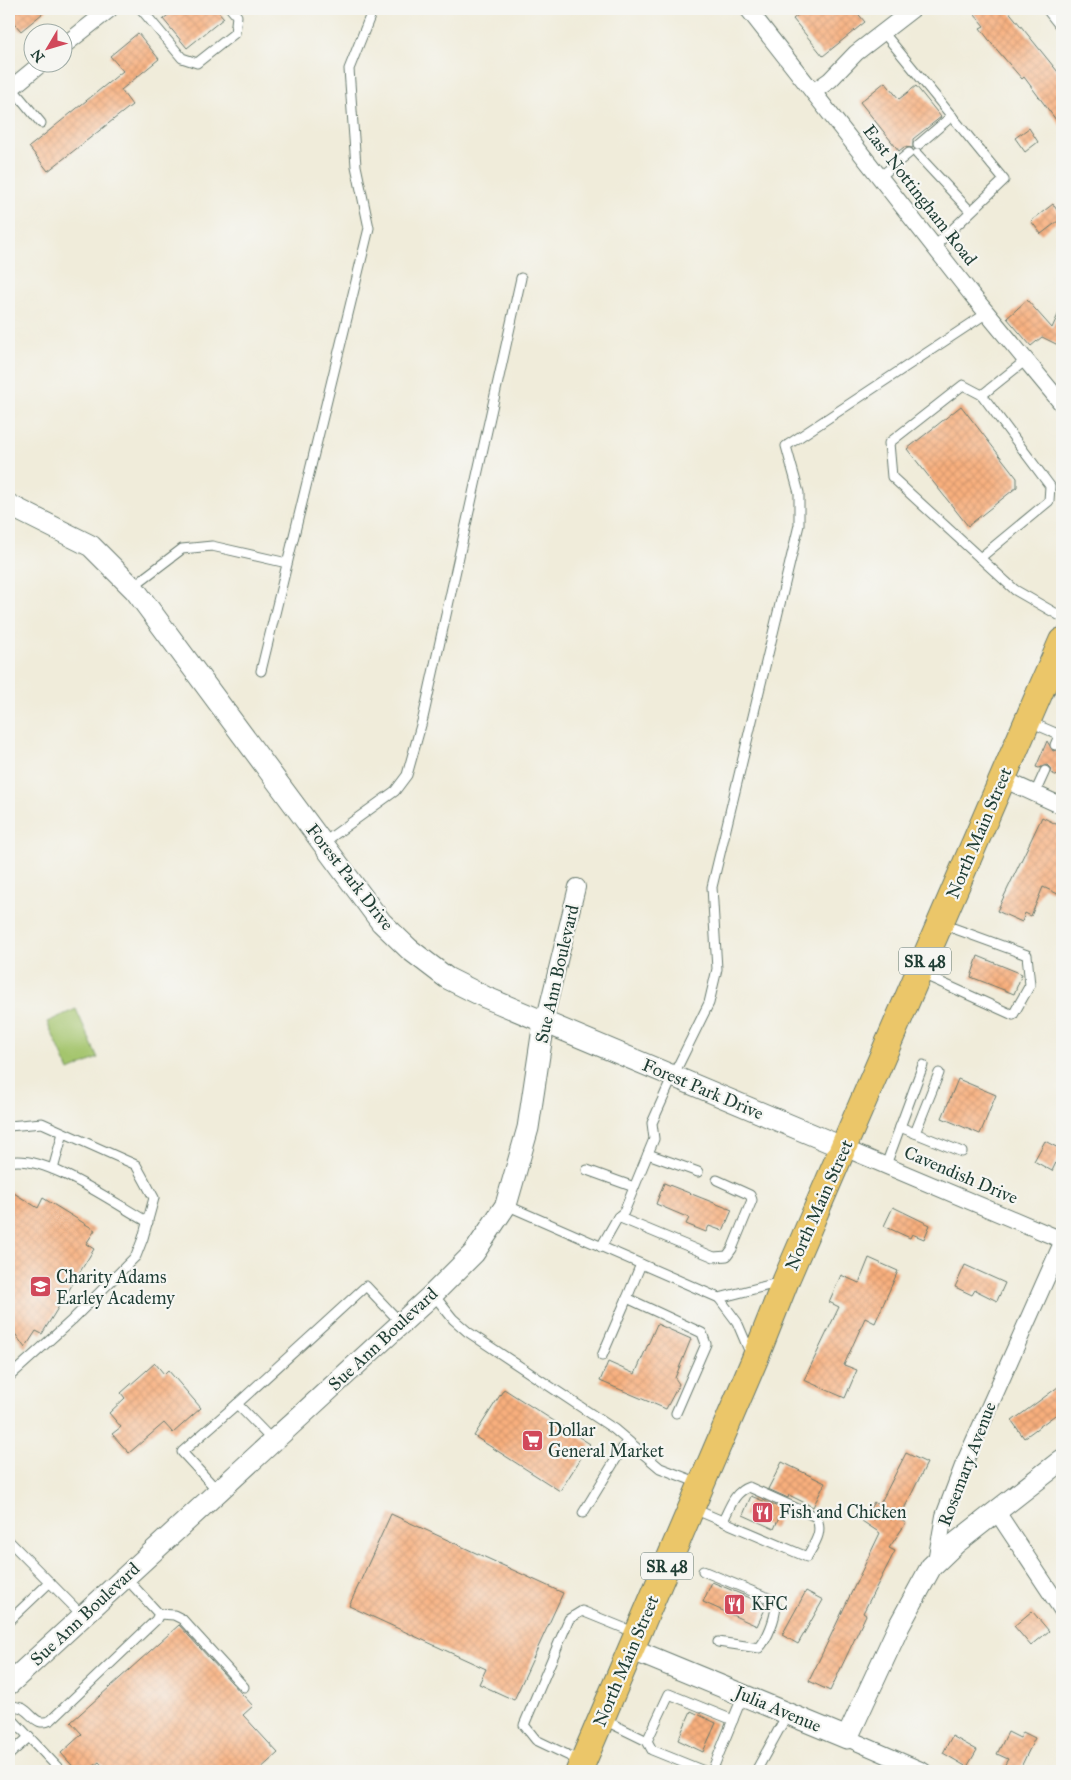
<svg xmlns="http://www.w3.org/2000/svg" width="1071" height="1780" viewBox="0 0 1071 1780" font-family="'IM FELL Great Primer',serif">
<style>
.pitch{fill:#a4c56d;stroke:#628150}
.building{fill:url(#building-cross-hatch)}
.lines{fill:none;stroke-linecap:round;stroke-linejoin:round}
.service-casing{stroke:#687a6e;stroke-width:11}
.minor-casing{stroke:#687a6e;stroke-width:18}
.tertiary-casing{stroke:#687a6e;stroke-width:23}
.primary-casing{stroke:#687a6e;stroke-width:28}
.service{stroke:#fff;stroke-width:9}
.minor{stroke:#fff;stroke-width:16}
.tertiary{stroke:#fff;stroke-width:21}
.primary{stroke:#ebc669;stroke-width:26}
.labels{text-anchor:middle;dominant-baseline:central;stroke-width:4.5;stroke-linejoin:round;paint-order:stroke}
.shield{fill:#f6f6f2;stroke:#60746d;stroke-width:1}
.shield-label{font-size:16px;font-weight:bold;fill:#1f3d34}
.street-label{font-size:18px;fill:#1f3d34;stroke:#f6f6f2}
.poi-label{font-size:18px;fill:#1f3d34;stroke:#f6f6f2;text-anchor:start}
</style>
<defs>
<pattern id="building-cross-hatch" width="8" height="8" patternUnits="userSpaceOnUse" patternTransform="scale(1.25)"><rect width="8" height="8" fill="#f8af7d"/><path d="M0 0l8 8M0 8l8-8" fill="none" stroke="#d4976d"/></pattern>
</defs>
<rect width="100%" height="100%" fill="#f6f6f2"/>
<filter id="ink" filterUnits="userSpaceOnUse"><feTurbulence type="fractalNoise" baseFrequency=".02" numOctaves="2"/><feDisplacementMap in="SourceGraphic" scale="10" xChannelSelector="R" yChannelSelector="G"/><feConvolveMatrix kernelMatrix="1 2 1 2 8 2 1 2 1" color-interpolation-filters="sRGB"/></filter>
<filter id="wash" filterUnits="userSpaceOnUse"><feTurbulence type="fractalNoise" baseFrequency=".0096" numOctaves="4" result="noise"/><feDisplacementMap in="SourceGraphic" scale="20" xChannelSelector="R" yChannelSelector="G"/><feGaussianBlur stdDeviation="1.12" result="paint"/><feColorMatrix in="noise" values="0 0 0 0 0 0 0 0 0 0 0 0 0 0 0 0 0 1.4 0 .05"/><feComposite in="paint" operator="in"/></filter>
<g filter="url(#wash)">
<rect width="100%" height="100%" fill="#f0ecda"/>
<polygon class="pitch" points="76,1009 98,1058 69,1071 47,1022"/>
<g id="blocks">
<g class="building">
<polygon points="9,9 48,9 21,31 9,17"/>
<polygon points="176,9 216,9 224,18 187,48 163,19"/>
<polygon points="805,9 854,9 865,22 823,56 793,19"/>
<polygon points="970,9 1007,9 1062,77 1062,128 1024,77 1022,79 992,44 980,28 984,26"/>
<polygon points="138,33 159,59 121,90 132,105 48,171 29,147 123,71 110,56"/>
<polygon points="885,82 899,99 916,86 941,117 913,139 913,148 904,147 899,151 860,102"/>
<polygon points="1029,128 1038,142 1025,152 1015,138"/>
<polygon points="1053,204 1062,218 1041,234 1031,221"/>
<polygon points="1027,300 1052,328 1062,306 1062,347 1042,337 1031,346 1007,318"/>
<polygon points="961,406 1017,478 1017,487 968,526 907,449"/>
<polygon points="1047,741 1053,751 1062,748 1062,778 1051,773 1050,768 1047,765 1039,768 1036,767"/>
<polygon points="1042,817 1062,827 1062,884 1058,894 1043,887 1031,916 1025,913 1022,922 997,911"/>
<polygon points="978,956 1022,974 1014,994 971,977"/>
<polygon points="958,1079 996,1095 980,1134 942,1118"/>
<polygon points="1045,1141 1062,1150 1052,1171 1034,1161"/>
<polygon points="664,1183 732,1210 723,1231 709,1226 706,1232 686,1224 689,1218 656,1204"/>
<polygon points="9,1190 38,1208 43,1198 95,1230 86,1244 94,1249 42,1334 36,1331 25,1348 9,1325"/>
<polygon points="893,1207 930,1225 924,1239 912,1234 910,1238 884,1226"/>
<polygon points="869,1258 898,1271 875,1323 865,1318 844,1365 857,1370 845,1398 804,1380 839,1307 829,1302 841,1275 859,1283"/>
<polygon points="965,1265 1005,1283 997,1301 975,1290 972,1295 955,1287"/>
<polygon points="657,1324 691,1339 675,1378 679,1384 666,1409 600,1381 608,1362 635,1374"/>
<polygon points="155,1363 164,1374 168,1370 201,1408 173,1433 164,1423 129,1453 112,1434 121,1427 109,1413 125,1398 121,1393"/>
<polygon points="1062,1384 1062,1410 1024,1438 1012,1421"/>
<polygon points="504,1389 590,1444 560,1491 474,1436"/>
<polygon points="906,1453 927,1463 899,1519 906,1523 889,1548 895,1551 863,1613 866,1615 830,1691 809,1681 880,1533 862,1521 874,1502 879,1506"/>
<polygon points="782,1462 825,1483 813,1507 789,1495 788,1498 768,1489"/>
<polygon points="751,1496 783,1509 774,1529 743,1515"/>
<polygon points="391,1514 563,1593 514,1700 479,1684 486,1669 349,1606"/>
<polygon points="712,1582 767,1605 757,1626 703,1602"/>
<polygon points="806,1591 823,1600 798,1644 782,1635"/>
<polygon points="1032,1611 1049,1631 1031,1646 1014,1626"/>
<polygon points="179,1625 253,1706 243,1715 278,1753 258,1771 107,1771 99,1762 88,1771 77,1771 61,1753 82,1734 71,1722"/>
<polygon points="691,1711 716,1723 703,1752 678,1740"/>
<polygon points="1008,1732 1020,1738 1023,1732 1035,1738 1019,1771 1004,1766 1008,1759 997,1754"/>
<polygon points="952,1736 977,1750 967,1767 943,1753"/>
</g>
</g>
</g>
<g filter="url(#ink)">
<use href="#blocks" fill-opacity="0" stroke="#687a6e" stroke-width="1"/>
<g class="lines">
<defs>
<g id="service">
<polyline points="141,9 182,58 197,63 235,33 237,16 231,9"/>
<polyline points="883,32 1004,180 935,246"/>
<polyline points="12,88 41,123"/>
<polyline points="918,145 952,116"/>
<polyline points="917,154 970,211"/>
<polyline points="881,176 909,153"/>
<polyline points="1026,360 982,395 963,385 889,443 892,477 1015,590 1062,617"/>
<polyline points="980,558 1049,501 1050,486 982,395"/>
<polyline points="132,587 182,549 212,546 287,563"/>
<polyline points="261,671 369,228 356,166 349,69 373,9"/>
<polyline points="1030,722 1060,735"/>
<polyline points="1055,745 1062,729"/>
<polyline points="1035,793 1045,771"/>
<polyline points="323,843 395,791 407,775 423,718 521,278"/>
<polyline points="920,973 1013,1015 1030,985 1027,955 942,924"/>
<polyline points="9,1126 42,1123 136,1165 154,1198 143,1238 136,1256 72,1320 9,1377"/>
<polyline points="900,1127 962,1152"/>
<polyline points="915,1133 939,1073"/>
<polyline points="648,1154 698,1172"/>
<path d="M 9,1162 C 45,1153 115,1204 148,1222"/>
<polyline points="886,1165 923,1065"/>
<polyline points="53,1169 63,1133"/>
<polyline points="587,1170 634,1187"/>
<polyline points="506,1205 719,1298"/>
<polyline points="618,1217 714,1257 727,1256 732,1249 752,1200 750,1195 717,1180"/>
<polyline points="601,1247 618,1217 624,1212 654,1139 652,1123 673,1076 709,1003 717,969 712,887 799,525 799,493 786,446 987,313"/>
<polyline points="641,1264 627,1298 702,1333 706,1344 676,1413"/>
<polyline points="433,1294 453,1319 468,1332 614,1429 660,1468 699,1483"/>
<polyline points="751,1355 737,1322 719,1298 781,1282"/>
<polyline points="602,1356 627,1298"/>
<polyline points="237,1404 366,1286 401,1323"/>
<polyline points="218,1491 182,1452 237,1404 273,1441"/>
<path d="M 694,1509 L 807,1557 C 814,1544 824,1532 816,1517 L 749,1487 C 734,1492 730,1507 723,1521"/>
<polyline points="583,1513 627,1441"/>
<polyline points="9,1541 83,1616"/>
<path d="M 703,1571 L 771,1599 L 776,1606 C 775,1619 768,1638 759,1648 L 718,1642"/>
<polyline points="159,1614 174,1615 182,1619 244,1687"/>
<polyline points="9,1621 50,1582"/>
<polyline points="9,1704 12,1719 29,1737"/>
<path d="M 9,1705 C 13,1706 18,1707 22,1708 C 34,1715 36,1727 51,1720 L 156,1620 L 159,1614 L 125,1577"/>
<polyline points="604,1720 647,1741 652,1750 704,1771"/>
<polyline points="647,1741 669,1694 733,1720"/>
<polyline points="9,1755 29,1737 61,1771"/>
<polyline points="580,1761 536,1740 524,1725 569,1619 582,1611 636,1633"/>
<polyline points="712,1771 743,1695"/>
<polyline points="756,1771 788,1713"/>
</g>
<g id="minor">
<polyline points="748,9 972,295 1062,404"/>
<polyline points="1051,9 1062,23"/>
<polyline points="62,47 110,9"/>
<polyline points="9,90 43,62"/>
<polyline points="813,92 830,80 856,53 913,9"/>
<polyline points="1003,779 1062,806"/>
<polyline points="544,1022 577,887"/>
<polyline points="844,1148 1062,1240"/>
<polyline points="997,1512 1062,1610"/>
<polyline points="936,1561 944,1516 963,1466 1062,1243"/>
<polyline points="847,1738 923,1771"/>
</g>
<g id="tertiary">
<polyline points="9,505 91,546 135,590 381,922 409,949 447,978 485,997 844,1148"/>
<polyline points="631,1649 847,1738 899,1626 931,1567 956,1543 1062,1460"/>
<polyline points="9,1684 433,1294 474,1253 506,1205 528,1128 544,1022"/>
</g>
<polyline id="primary" points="579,1771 754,1361 786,1280 1062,641"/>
</defs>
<use href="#service" class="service-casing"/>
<use href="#minor" class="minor-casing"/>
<use href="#tertiary" class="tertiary-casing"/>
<use href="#primary" class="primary-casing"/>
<use href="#service" class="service"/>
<use href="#minor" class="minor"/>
<use href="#tertiary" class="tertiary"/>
<use href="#primary" class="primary"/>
</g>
</g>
<defs>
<symbol id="school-square" viewBox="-11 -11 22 22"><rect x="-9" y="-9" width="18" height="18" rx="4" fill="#d1495b" stroke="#f6f6f2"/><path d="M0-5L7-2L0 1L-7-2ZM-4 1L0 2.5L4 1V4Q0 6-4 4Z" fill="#fff"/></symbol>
<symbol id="supermarket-square" viewBox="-11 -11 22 22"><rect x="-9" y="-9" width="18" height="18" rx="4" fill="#d1495b" stroke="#f6f6f2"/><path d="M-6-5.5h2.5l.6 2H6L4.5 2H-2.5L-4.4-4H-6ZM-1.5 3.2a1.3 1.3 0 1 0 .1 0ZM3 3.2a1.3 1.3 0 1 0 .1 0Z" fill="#fff"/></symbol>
<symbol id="restaurant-square" viewBox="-11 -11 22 22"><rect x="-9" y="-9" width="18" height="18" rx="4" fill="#d1495b" stroke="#f6f6f2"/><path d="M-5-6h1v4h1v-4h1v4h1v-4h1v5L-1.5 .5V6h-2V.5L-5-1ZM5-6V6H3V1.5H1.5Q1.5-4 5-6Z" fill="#fff"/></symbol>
</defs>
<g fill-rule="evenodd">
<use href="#school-square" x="28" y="1274" width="25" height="25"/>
<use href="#supermarket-square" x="520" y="1428" width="25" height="25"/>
<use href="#restaurant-square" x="750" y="1500" width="25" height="25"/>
<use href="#restaurant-square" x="722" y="1592" width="25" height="25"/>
</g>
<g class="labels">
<g class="shield">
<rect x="899" y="947.5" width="52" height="27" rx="4"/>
<rect x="641" y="1552.5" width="52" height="27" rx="4"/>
</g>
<g class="shield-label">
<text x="925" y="961">SR 48</text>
<text x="667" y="1566">SR 48</text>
</g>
<g class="street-label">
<text transform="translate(920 195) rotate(52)">East Nottingham Road</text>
<text transform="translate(979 833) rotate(-67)">North Main Street</text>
<text transform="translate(350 877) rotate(52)">Forest Park Drive</text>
<text transform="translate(557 974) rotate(-77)">Sue Ann Boulevard</text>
<text transform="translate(703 1089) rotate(23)">Forest Park Drive</text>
<text transform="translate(961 1175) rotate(23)">Cavendish Drive</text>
<text transform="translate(819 1205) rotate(-66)">North Main Street</text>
<text transform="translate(383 1339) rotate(-43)">Sue Ann Boulevard</text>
<text transform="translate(967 1464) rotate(-69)">Rosemary Avenue</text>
<text transform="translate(85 1614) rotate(-43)">Sue Ann Boulevard</text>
<text transform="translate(626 1661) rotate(-67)">North Main Street</text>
<text transform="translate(778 1709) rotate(23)">Julia Avenue</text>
</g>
<g class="poi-label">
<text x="56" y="1277">Charity Adams<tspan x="56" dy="21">Earley Academy</tspan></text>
<text x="548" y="1430">Dollar<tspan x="548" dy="21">General Market</tspan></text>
<text x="779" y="1512">Fish and Chicken</text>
<text x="751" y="1604">KFC</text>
</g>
</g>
<rect width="1071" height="1780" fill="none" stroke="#f6f6f2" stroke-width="30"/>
<g transform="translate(48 48) rotate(232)"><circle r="24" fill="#f6f6f2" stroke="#a0aca6"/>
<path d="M0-4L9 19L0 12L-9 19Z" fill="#d1495b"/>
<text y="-8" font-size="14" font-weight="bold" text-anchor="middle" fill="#1f3d34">N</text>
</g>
</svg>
